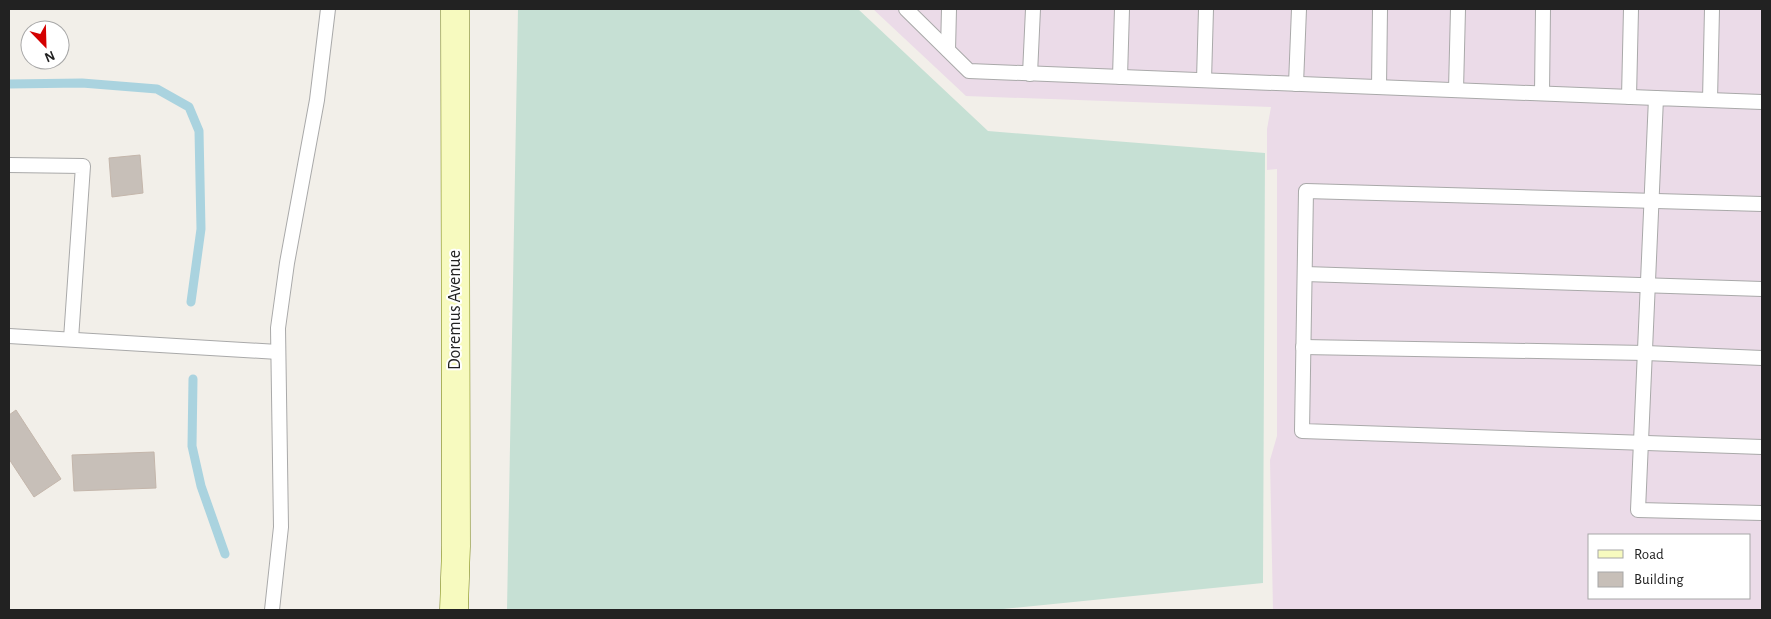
<svg xmlns="http://www.w3.org/2000/svg" width="1771" height="619" viewBox="0 0 1771 619" font-family="'Alegreya Sans',sans-serif">
<style>
.industrial{fill:#ebdbe8;fill-rule:evenodd}
.wetland{fill:#c6e0d4}
.lines{fill:none;stroke-linecap:round;stroke-linejoin:round}
.stream{stroke:#aad3df;stroke-width:9}
.building{fill:#c7bfb8;stroke:#c4b6ab}
.lane-casing{stroke:#a9a9a9;stroke-width:16}
.secondary-casing{stroke:#707d05;stroke-width:29}
.lane{stroke:#fff;stroke-width:14}
.secondary{stroke:#f7fabf;stroke-width:28}
.labels{text-anchor:middle;dominant-baseline:central;stroke-width:4;stroke-linejoin:round;paint-order:stroke}
.street-label{font-size:18px;fill:#222;stroke:#fff}
</style>
<rect width="100%" height="100%" fill="#f2efe9"/>
<path class="industrial" d="M 873,9 L 1762,9 L 1762,610 L 1273,610 L 1270,460 L 1277,436 L 1277,169 L 1267,170 L 1267,129 L 1271,107 L 966,96 ZM 1590,535 L 1750,535 L 1750,598 L 1590,598 Z"/>
<polygon class="wetland" points="518,9 858,9 988,131 1265,153 1263,583 993,610 507,610"/>
<g class="lines">
<g class="stream">
<polyline points="9,84 82,83 157,89 189,107 199,131 201,229 191,302"/>
<polyline points="193,379 192,446 201,486 225,554"/>
</g>
</g>
<g class="building">
<polygon points="140,155 143,193 112,197 109,158"/>
<polygon points="16,410 61,479 34,497 9,459 9,415"/>
<polygon points="154,452 156,488 74,491 72,455"/>
</g>
<g class="lines">
<defs>
<g id="lane">
<polyline points="906,9 969,71 1656,98"/>
<polyline points="948,50 949,9"/>
<polyline points="1030,74 1033,9"/>
<polyline points="1120,77 1122,9"/>
<polyline points="1204,80 1206,9"/>
<polyline points="1296,84 1299,9"/>
<polyline points="1379,87 1380,9"/>
<polyline points="1456,90 1458,9"/>
<polyline points="1542,93 1543,9"/>
<polyline points="1629,97 1631,9"/>
<polyline points="1710,100 1712,9"/>
<polyline points="1762,102 1656,98 1638,510 1762,513"/>
<polyline points="9,165 83,166 71,339"/>
<polyline points="1762,204 1306,191 1302,431 1762,447"/>
<polyline points="1305,274 1762,289"/>
<polyline points="9,336 278,352"/>
<polyline points="1303,347 1646,353 1762,358"/>
<polyline points="272,610 281,527 278,328 287,263 317,100 328,9"/>
</g>
<polyline id="secondary" points="454,610 456,546 455,9"/>
</defs>
<use href="#lane" class="lane-casing"/>
<use href="#secondary" class="secondary-casing"/>
<use href="#lane" class="lane"/>
<use href="#secondary" class="secondary"/>
</g>
<g class="labels">
<g class="street-label">
<text transform="translate(455 310) rotate(-90)">Doremus Avenue</text>
</g>
</g>
<rect width="1771" height="619" fill="none" stroke="#222222" stroke-width="20"/>
<rect x="1588" y="534" width="162" height="65" fill="#ffffff" stroke="#a7a7a7"/>
<rect x="1598" y="550" width="25" height="8" fill="#f7fabf" stroke="#a7a7a7"/>
<text x="1634" y="559" font-size="15" fill="#222222">Road</text>
<rect x="1598" y="572" width="25" height="15" fill="#c7bfb8" stroke="#a7a7a7"/>
<text x="1634" y="584" font-size="15" fill="#222222">Building</text>
<g transform="translate(45 45) rotate(157)"><circle r="24" fill="#ffffff" stroke="#a7a7a7"/>
<path d="M0-4L9 19L0 12L-9 19Z" fill="#d40000"/>
<text y="-8" font-size="14" font-weight="bold" text-anchor="middle" fill="#222222">N</text>
</g>
</svg>
